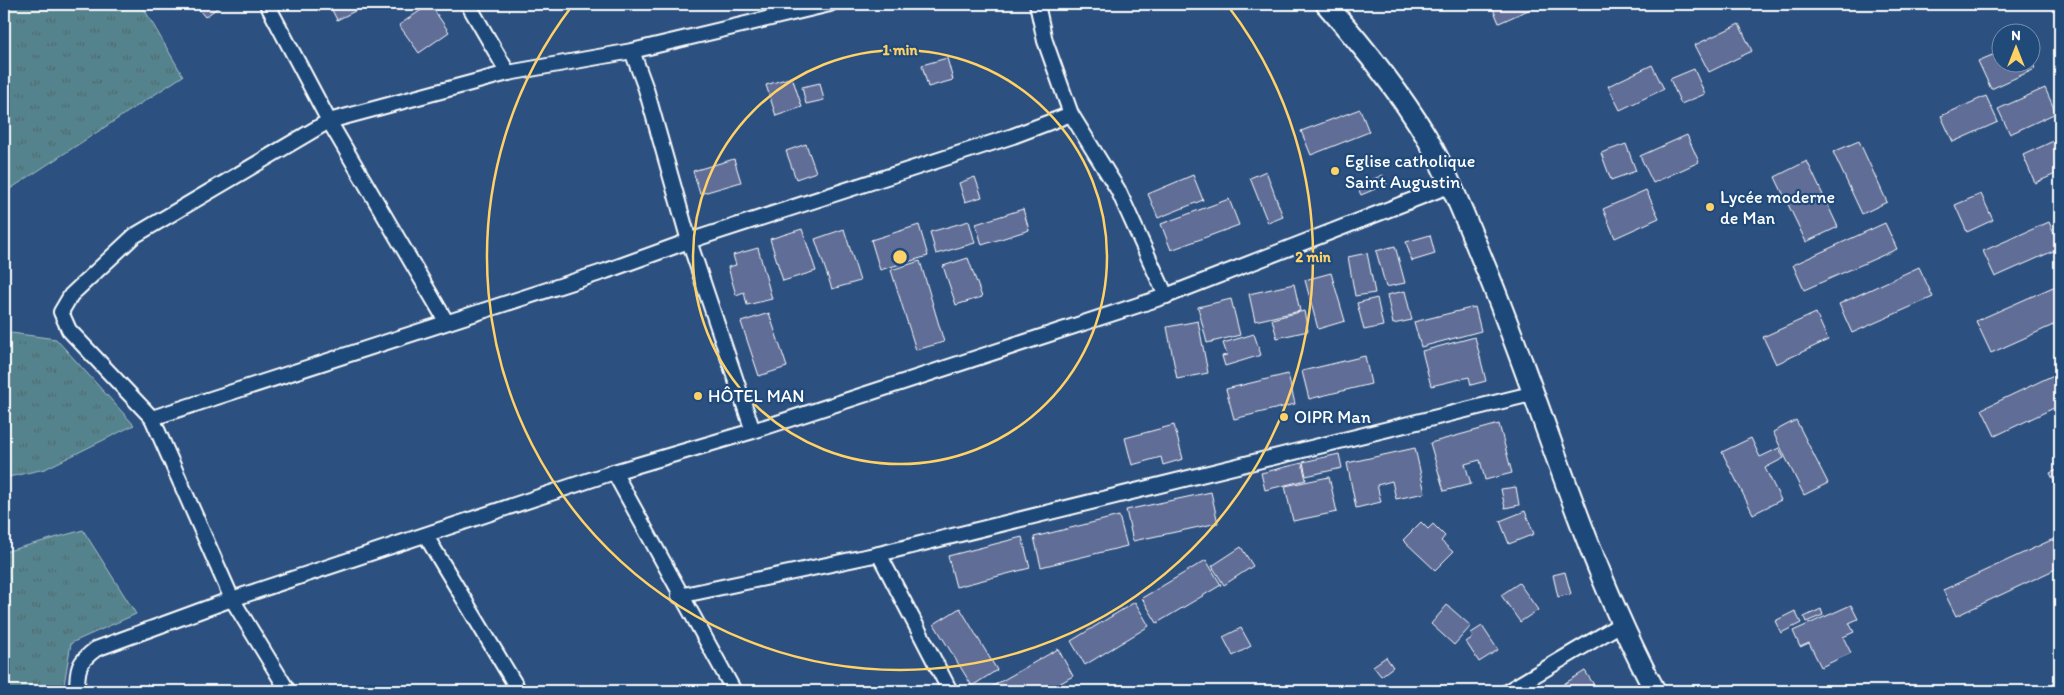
<svg xmlns="http://www.w3.org/2000/svg" width="2064" height="695" viewBox="0 0 2064 695" font-family="Itim,sans-serif">
<style>
.grass{fill:url(#grass-tufts);stroke:#aac1c6}
.lines{fill:none;stroke-linecap:round;stroke-linejoin:round}
.stream{stroke:#90b0c8;stroke-width:5}
.building{fill:#616d97;stroke:#fff}
.minor-casing{stroke:#fff;stroke-width:18}
.secondary-casing{stroke:#fff;stroke-width:24}
.minor{stroke:#1f4a7a;stroke-width:14}
.secondary{stroke:#1f4a7a;stroke-width:20}
.ring{fill:none;stroke:#ffd166;stroke-width:2.5}
.poi-dot{fill:#ffd166;stroke:#1f4a7a;stroke-width:2}
.labels{text-anchor:middle;dominant-baseline:central;stroke-width:4.5;stroke-linejoin:round;paint-order:stroke}
.poi-label{font-size:18px;fill:#fff;stroke:#1f4a7a;text-anchor:start}
.centre{fill:#ffd166;stroke:#1f4a7a;stroke-width:2.5}
.ring-label{font-size:15px;text-anchor:middle;font-weight:bold;fill:#ffd166;stroke:#1f4a7a;stroke-width:4.5;stroke-linejoin:round;paint-order:stroke}
</style>
<defs>
<pattern id="grass-tufts" width="24" height="20" patternUnits="userSpaceOnUse" patternTransform="scale(1.25)"><rect width="24" height="20" fill="#54838d"/><path d="M3 7l-1-3M5 7V3M7 7l1-3M15 17l-1-3M17 17v-4M19 17l1-3" fill="none" stroke="#506a70"/></pattern>
</defs>
<rect width="100%" height="100%" fill="#2c507f"/>
<filter id="ink" filterUnits="userSpaceOnUse"><feTurbulence type="fractalNoise" baseFrequency=".02" numOctaves="2"/><feDisplacementMap in="SourceGraphic" scale="10" xChannelSelector="R" yChannelSelector="G"/><feConvolveMatrix kernelMatrix="1 2 1 2 8 2 1 2 1" color-interpolation-filters="sRGB"/></filter>
<g filter="url(#ink)">
<g class="grass">
<polygon points="4,4 146,4 143,7 183,76 4,193"/>
<polygon points="4,332 56,339 134,425 45,469 4,478"/>
<polygon points="83,530 136,614 71,643 63,691 4,691 4,552"/>
</g>
<g class="lines">
<polyline class="stream" points="4,10 12,4"/>
</g>
<g class="building">
<polygon points="194,4 223,4 205,17"/>
<polygon points="329,4 359,4 361,8 337,20"/>
<polygon points="430,4 449,32 419,53 399,25"/>
<polygon points="654,4 673,4 673,8 654,9"/>
<polygon points="1491,4 1534,4 1535,7 1499,23"/>
<polygon points="1739,24 1752,51 1709,72 1695,45"/>
<polygon points="2002,51 2002,62 2032,62 2032,60 2035,69 1991,89 1978,61"/>
<polygon points="947,58 953,80 928,87 922,65"/>
<polygon points="1652,65 1664,89 1620,110 1608,86"/>
<polygon points="1694,69 1705,94 1681,104 1670,79"/>
<polygon points="792,77 802,107 776,116 766,85"/>
<polygon points="820,83 824,100 806,104 802,87"/>
<polygon points="2045,88 2056,113 2010,134 1998,109"/>
<polygon points="1986,96 1998,122 1953,142 1941,116"/>
<polygon points="1360,109 1369,132 1311,155 1301,131"/>
<polygon points="1687,135 1699,162 1653,183 1640,156"/>
<polygon points="2060,138 2060,172 2035,183 2023,155"/>
<polygon points="1859,141 1887,202 1862,214 1833,152"/>
<polygon points="806,144 816,172 796,179 786,151"/>
<polygon points="1626,144 1636,171 1611,180 1601,153"/>
<polygon points="734,159 741,182 700,194 693,171"/>
<polygon points="1807,161 1838,227 1806,242 1775,177"/>
<polygon points="1266,171 1283,217 1268,223 1250,178"/>
<polygon points="1193,175 1203,200 1158,218 1148,194"/>
<polygon points="1383,175 1387,184 1361,195 1357,186"/>
<polygon points="975,177 982,197 965,202 959,183"/>
<polygon points="1646,190 1659,218 1615,238 1603,209"/>
<polygon points="1981,194 1993,220 1967,232 1955,205"/>
<polygon points="1229,199 1239,225 1171,250 1161,224"/>
<polygon points="1023,209 1029,230 982,245 976,224"/>
<polygon points="969,221 975,243 936,254 930,232"/>
<polygon points="2049,222 2060,248 1995,277 1983,251"/>
<polygon points="1885,223 1897,249 1804,290 1793,265"/>
<polygon points="919,225 928,256 880,270 871,240"/>
<polygon points="802,229 816,271 783,281 770,239"/>
<polygon points="844,229 860,281 832,289 815,239"/>
<polygon points="1430,235 1435,254 1412,261 1406,242"/>
<polygon points="1395,246 1405,283 1386,287 1376,251"/>
<polygon points="758,248 772,299 747,305 744,292 736,295 728,267 736,265 733,255"/>
<polygon points="1367,253 1375,293 1355,296 1348,257"/>
<polygon points="968,258 982,297 956,305 943,266"/>
<polygon points="920,261 944,342 916,350 891,270"/>
<polygon points="1919,267 1933,297 1852,333 1839,304"/>
<polygon points="1331,273 1345,321 1318,329 1305,280"/>
<polygon points="1294,284 1300,311 1255,321 1249,294"/>
<polygon points="2060,284 2060,322 1991,353 1976,321"/>
<polygon points="1405,291 1412,320 1393,324 1387,295"/>
<polygon points="1377,298 1383,326 1364,330 1357,303"/>
<polygon points="1231,299 1240,335 1207,343 1198,307"/>
<polygon points="1475,307 1481,331 1421,347 1414,322"/>
<polygon points="1304,311 1308,331 1277,338 1272,319"/>
<polygon points="769,313 787,367 759,376 741,322"/>
<polygon points="1816,313 1828,340 1776,364 1763,337"/>
<polygon points="1198,321 1208,373 1177,379 1167,327"/>
<polygon points="1254,334 1261,355 1225,366 1222,356 1227,355 1223,343"/>
<polygon points="1475,337 1486,381 1471,385 1469,377 1431,386 1422,351"/>
<polygon points="1365,356 1371,384 1309,399 1302,371"/>
<polygon points="2060,372 2060,405 1995,436 1982,409"/>
<polygon points="1288,374 1295,404 1234,419 1226,389"/>
<polygon points="1796,420 1828,483 1804,495 1773,432"/>
<polygon points="1499,424 1512,473 1485,480 1480,460 1465,464 1471,484 1444,491 1430,443"/>
<polygon points="1174,425 1183,459 1163,465 1161,457 1132,465 1125,438"/>
<polygon points="1751,438 1760,457 1779,448 1784,458 1765,468 1781,500 1753,514 1722,452"/>
<polygon points="1415,448 1425,493 1396,499 1392,481 1377,485 1381,502 1356,508 1347,463"/>
<polygon points="1339,454 1342,468 1306,476 1303,462"/>
<polygon points="1302,463 1306,480 1265,490 1261,473"/>
<polygon points="2060,469 2060,493 2050,473"/>
<polygon points="1329,477 1337,512 1293,521 1285,486"/>
<polygon points="1516,487 1519,505 1505,508 1501,489"/>
<polygon points="1211,492 1218,523 1133,541 1126,510"/>
<polygon points="1525,511 1534,534 1509,544 1500,521"/>
<polygon points="1119,516 1127,546 1041,567 1034,537"/>
<polygon points="1421,522 1428,529 1433,524 1445,536 1441,541 1453,552 1435,570 1403,540"/>
<polygon points="2060,536 2060,567 1956,616 1943,590"/>
<polygon points="1022,537 1030,568 956,587 948,556"/>
<polygon points="1241,547 1253,566 1224,585 1212,566"/>
<polygon points="1206,560 1221,585 1157,623 1142,598"/>
<polygon points="1565,572 1571,594 1558,597 1553,575"/>
<polygon points="1519,583 1538,610 1520,622 1501,595"/>
<polygon points="1135,602 1149,626 1085,665 1071,641"/>
<polygon points="1447,605 1471,626 1454,645 1431,624"/>
<polygon points="1851,605 1858,619 1849,623 1854,632 1843,637 1851,653 1821,667 1809,643 1800,647 1793,631"/>
<polygon points="960,608 997,670 972,686 934,624"/>
<polygon points="1821,609 1823,615 1806,622 1804,617"/>
<polygon points="1795,611 1801,623 1781,633 1775,621"/>
<polygon points="1482,626 1498,650 1479,662 1466,642 1473,637 1471,633"/>
<polygon points="1241,628 1251,646 1233,656 1223,637"/>
<polygon points="1058,649 1073,676 1047,691 984,691"/>
<polygon points="1386,657 1393,667 1381,676 1373,666"/>
<polygon points="1585,671 1598,691 1566,691 1562,685"/>
</g>
<g class="lines">
<defs>
<g id="minor">
<polyline points="267,4 329,121 446,321"/>
<polyline points="468,4 508,73"/>
<polyline points="1037,4 1045,41 1071,114 1118,190 1166,296"/>
<polyline points="632,51 646,89 689,241 753,431"/>
<polyline points="152,418 606,271 689,241 1013,136 1071,114"/>
<polyline points="614,472 734,691"/>
<polyline points="426,536 519,691"/>
<polyline points="879,554 950,691"/>
<polyline points="679,596 879,554 1535,393"/>
<path d="M 77,691 C 77,669 78,662 96,649 L 232,599 L 614,472 L 753,431 L 1166,296 L 1451,185"/>
<polyline points="288,691 232,599 152,418 69,330 61,312 71,295 134,236 329,121 508,73 632,51 830,4"/>
<polyline points="1508,691 1621,624"/>
</g>
<path id="secondary" d="M 1326,4 C 1362,45 1398,89 1426,136 C 1448,175 1465,217 1482,259 C 1542,402 1582,554 1655,691"/>
</defs>
<use href="#minor" class="minor-casing"/>
<use href="#secondary" class="secondary-casing"/>
<use href="#minor" class="minor"/>
<use href="#secondary" class="secondary"/>
</g>
</g>
<g class="ring">
<circle cx="900" cy="257" r="207"/>
<path d="M1228 6A413 413 0 1 1 572 6"/>
</g>
<g class="poi-dot">
<circle cx="1335" cy="171" r="5"/>
<circle cx="1710" cy="207" r="5"/>
<circle cx="698" cy="396" r="5"/>
<circle cx="1284" cy="417" r="5"/>
</g>
<g class="labels">
<g class="poi-label">
<text x="1345" y="161">Eglise catholique<tspan x="1345" dy="21">Saint Augustin</tspan></text>
<text x="1720" y="197">Lycée moderne<tspan x="1720" dy="21">de Man</tspan></text>
<text x="708" y="396">HÔTEL MAN</text>
<text x="1294" y="417">OIPR Man</text>
</g>
</g>
<circle cx="900" cy="257" r="8" class="centre"/>
<g class="ring-label">
<text x="900" y="55">1 min</text>
<text x="1313" y="262">2 min</text>
</g>
<rect width="2064" height="695" fill="none" stroke="#1f4a7a" stroke-width="20"/>
<rect x="10" y="10" width="2044" height="675" fill="none" stroke="#fff" stroke-width="2" filter="url(#ink)"/>
<g transform="translate(2016 48)"><circle r="24" fill="#1f4a7a" stroke="#7992af"/>
<path d="M0-4L9 19L0 12L-9 19Z" fill="#ffd166"/>
<text y="-8" font-size="14" font-weight="bold" text-anchor="middle" fill="#ffffff">N</text>
</g>
</svg>
